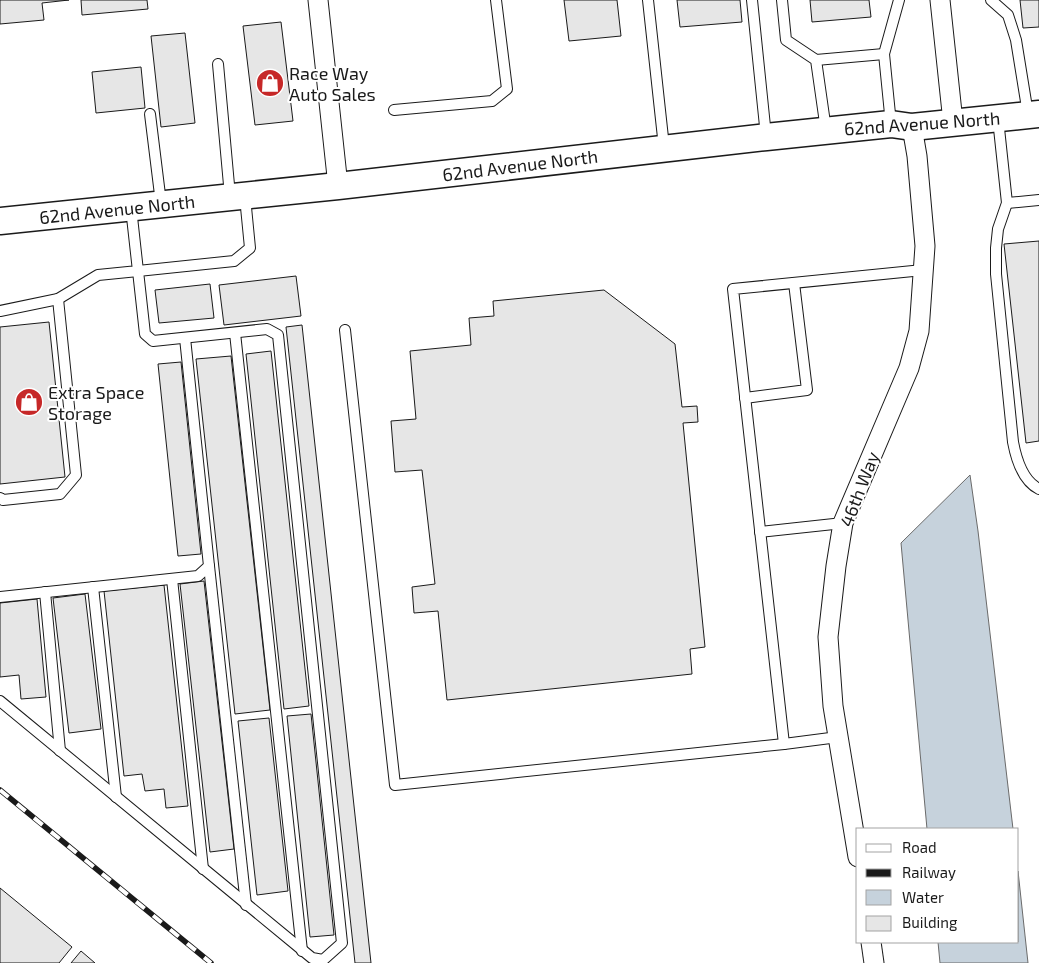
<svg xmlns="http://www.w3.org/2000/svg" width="1039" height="963" viewBox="0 0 1039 963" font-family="'Exo 2',sans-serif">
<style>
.water{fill:#c6d2dc;stroke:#6a6a6a}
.building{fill:#e6e6e6;stroke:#1a1a1a}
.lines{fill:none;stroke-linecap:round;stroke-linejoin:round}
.lane-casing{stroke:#1a1a1a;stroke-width:12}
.street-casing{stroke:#1a1a1a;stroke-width:21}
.secondary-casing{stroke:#1a1a1a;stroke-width:29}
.lane{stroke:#fff;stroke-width:10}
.street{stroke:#fff;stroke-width:19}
.secondary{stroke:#fff;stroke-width:26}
.rail-casing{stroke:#1a1a1a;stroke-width:5.5}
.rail{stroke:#fff;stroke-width:4;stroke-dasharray:11;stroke-linecap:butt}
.labels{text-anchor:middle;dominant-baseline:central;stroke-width:4;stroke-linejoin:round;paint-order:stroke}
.poi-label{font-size:18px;fill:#1a1a1a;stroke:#fff;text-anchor:start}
.street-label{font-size:18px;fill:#1a1a1a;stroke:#fff}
</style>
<rect width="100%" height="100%" fill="#fff"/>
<g class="water">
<polygon points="970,475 978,531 1013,829 927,829 901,543"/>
<polygon points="1018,871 1028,963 940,963 938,942 1018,942"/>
</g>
<g class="building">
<polygon points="0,0 69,0 42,3 44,20 0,24"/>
<polygon points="81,0 147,0 148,9 82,15"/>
<polygon points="564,0 617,0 621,36 569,41"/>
<polygon points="740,0 742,22 680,27 677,0"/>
<polygon points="810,0 869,0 871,17 812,22"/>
<polygon points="1020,0 1039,0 1039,27 1023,28"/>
<polygon points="281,22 293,121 255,125 243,26"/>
<polygon points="185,33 195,123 161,127 151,36"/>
<polygon points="141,67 145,108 96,113 92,72"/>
<polygon points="1039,241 1039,441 1026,443 1004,244"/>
<polygon points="296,276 301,316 224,325 219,285"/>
<polygon points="210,284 214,318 159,323 155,290"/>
<polygon points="604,290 675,344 682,407 697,406 698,422 683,423 705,647 690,649 692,674 447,700 438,611 414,613 412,587 435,584 422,470 395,472 391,421 416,419 410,351 471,345 469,318 494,316 493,301"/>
<polygon points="49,322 65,477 0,484 0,327"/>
<polygon points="302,325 371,963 355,963 286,327"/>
<polygon points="271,351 309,706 284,709 246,354"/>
<polygon points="231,356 270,710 235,714 196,359"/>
<polygon points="181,362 201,554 178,556 158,364"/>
<polygon points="204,581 234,849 210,852 180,584"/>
<polygon points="164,585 188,806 166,808 164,789 145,791 142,774 124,776 104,591"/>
<polygon points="85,594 101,729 69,733 53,598"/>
<polygon points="37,599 46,697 21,699 19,675 0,677 0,603"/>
<polygon points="311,714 334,935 310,937 287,716"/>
<polygon points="269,718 288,891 257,895 238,721"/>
<polygon points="0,888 72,947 59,963 0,963"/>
<polygon points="81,951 95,963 71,963"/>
</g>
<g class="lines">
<defs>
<g id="lane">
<polyline points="648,0 664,147"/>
<polyline points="752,0 766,136"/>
<polyline points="782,0 786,40 816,60 826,130"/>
<polyline points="991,0 1008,15 1016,40 1028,114"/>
<polyline points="816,60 884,54"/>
<polyline points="218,64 230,196"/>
<polyline points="394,110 492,101 507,89 496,0"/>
<polyline points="150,114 161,203"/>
<path d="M 998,119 L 1007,203 L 998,229 L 996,248 L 996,274 L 1013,442 C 1016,458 1023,481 1039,489"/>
<polyline points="891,124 884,54 899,0"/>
<polyline points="1007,203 1039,200"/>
<polyline points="0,311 58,299 98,275 138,271 131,208"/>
<polyline points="345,330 395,785 784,744 838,737"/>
<polyline points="235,333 302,951"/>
<polyline points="745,398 807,390 794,283"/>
<polyline points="0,498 3,500 60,494 76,475 58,299"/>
<polyline points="760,532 843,523"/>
<polyline points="209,566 246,905"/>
<polyline points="172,579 203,869"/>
<polyline points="93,587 116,797"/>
<polyline points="45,592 60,751"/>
<polyline points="0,597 198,576 209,566 185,338"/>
<polyline points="0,701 312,958 323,960 342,943 278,335 267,329 153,341 145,334 138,271 234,261 250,248 245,197"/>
<polyline points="784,744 733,289 923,270"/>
</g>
<g id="street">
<polyline points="318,0 338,186"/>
<polyline points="940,0 953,122"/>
<polyline points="858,857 833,706 828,637 836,566 843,523 909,368 919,331 925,246 917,156 912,127"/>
<polyline points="871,942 874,963"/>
</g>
<polyline id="secondary" points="0,221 338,186 766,137 891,124 912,127 1039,114"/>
</defs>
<use href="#lane" class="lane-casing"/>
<use href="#street" class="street-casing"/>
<use href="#secondary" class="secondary-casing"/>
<use href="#lane" class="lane"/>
<use href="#street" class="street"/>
<use href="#secondary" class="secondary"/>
<defs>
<polyline id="rail" points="0,790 211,963"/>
</defs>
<use href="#rail" class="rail-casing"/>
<use href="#rail" class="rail"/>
</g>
<defs>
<symbol id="shop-disc" viewBox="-11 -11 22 22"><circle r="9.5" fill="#c62828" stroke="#fff"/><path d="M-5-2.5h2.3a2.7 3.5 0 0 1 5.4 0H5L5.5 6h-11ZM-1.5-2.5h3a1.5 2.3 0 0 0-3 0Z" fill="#fff"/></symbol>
</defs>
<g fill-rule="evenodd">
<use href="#shop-disc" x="254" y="67" width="32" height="32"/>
<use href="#shop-disc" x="13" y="386" width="32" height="32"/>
</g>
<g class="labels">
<g class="poi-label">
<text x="289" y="73">Race Way<tspan x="289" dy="21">Auto Sales</tspan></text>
<text x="48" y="392">Extra Space<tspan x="48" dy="21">Storage</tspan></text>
</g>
<g class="street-label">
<text transform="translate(922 123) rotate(-4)">62nd Avenue North</text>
<text transform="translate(520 165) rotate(-7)">62nd Avenue North</text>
<text transform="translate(117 209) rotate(-6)">62nd Avenue North</text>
<text transform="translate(859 489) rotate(-69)">46th Way</text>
</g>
</g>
<rect x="856" y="828" width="162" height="115" fill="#ffffff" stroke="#a3a3a3"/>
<rect x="866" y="844" width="25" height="8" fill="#ffffff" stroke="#a3a3a3"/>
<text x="902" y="853" font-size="15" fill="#1a1a1a">Road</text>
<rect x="866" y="869" width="25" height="8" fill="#1a1a1a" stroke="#a3a3a3"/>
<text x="902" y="878" font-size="15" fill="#1a1a1a">Railway</text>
<rect x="866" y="890" width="25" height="15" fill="#c6d2dc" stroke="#a3a3a3"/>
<text x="902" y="903" font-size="15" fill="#1a1a1a">Water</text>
<rect x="866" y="916" width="25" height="15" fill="#e6e6e6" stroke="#a3a3a3"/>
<text x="902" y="928" font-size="15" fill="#1a1a1a">Building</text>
</svg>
